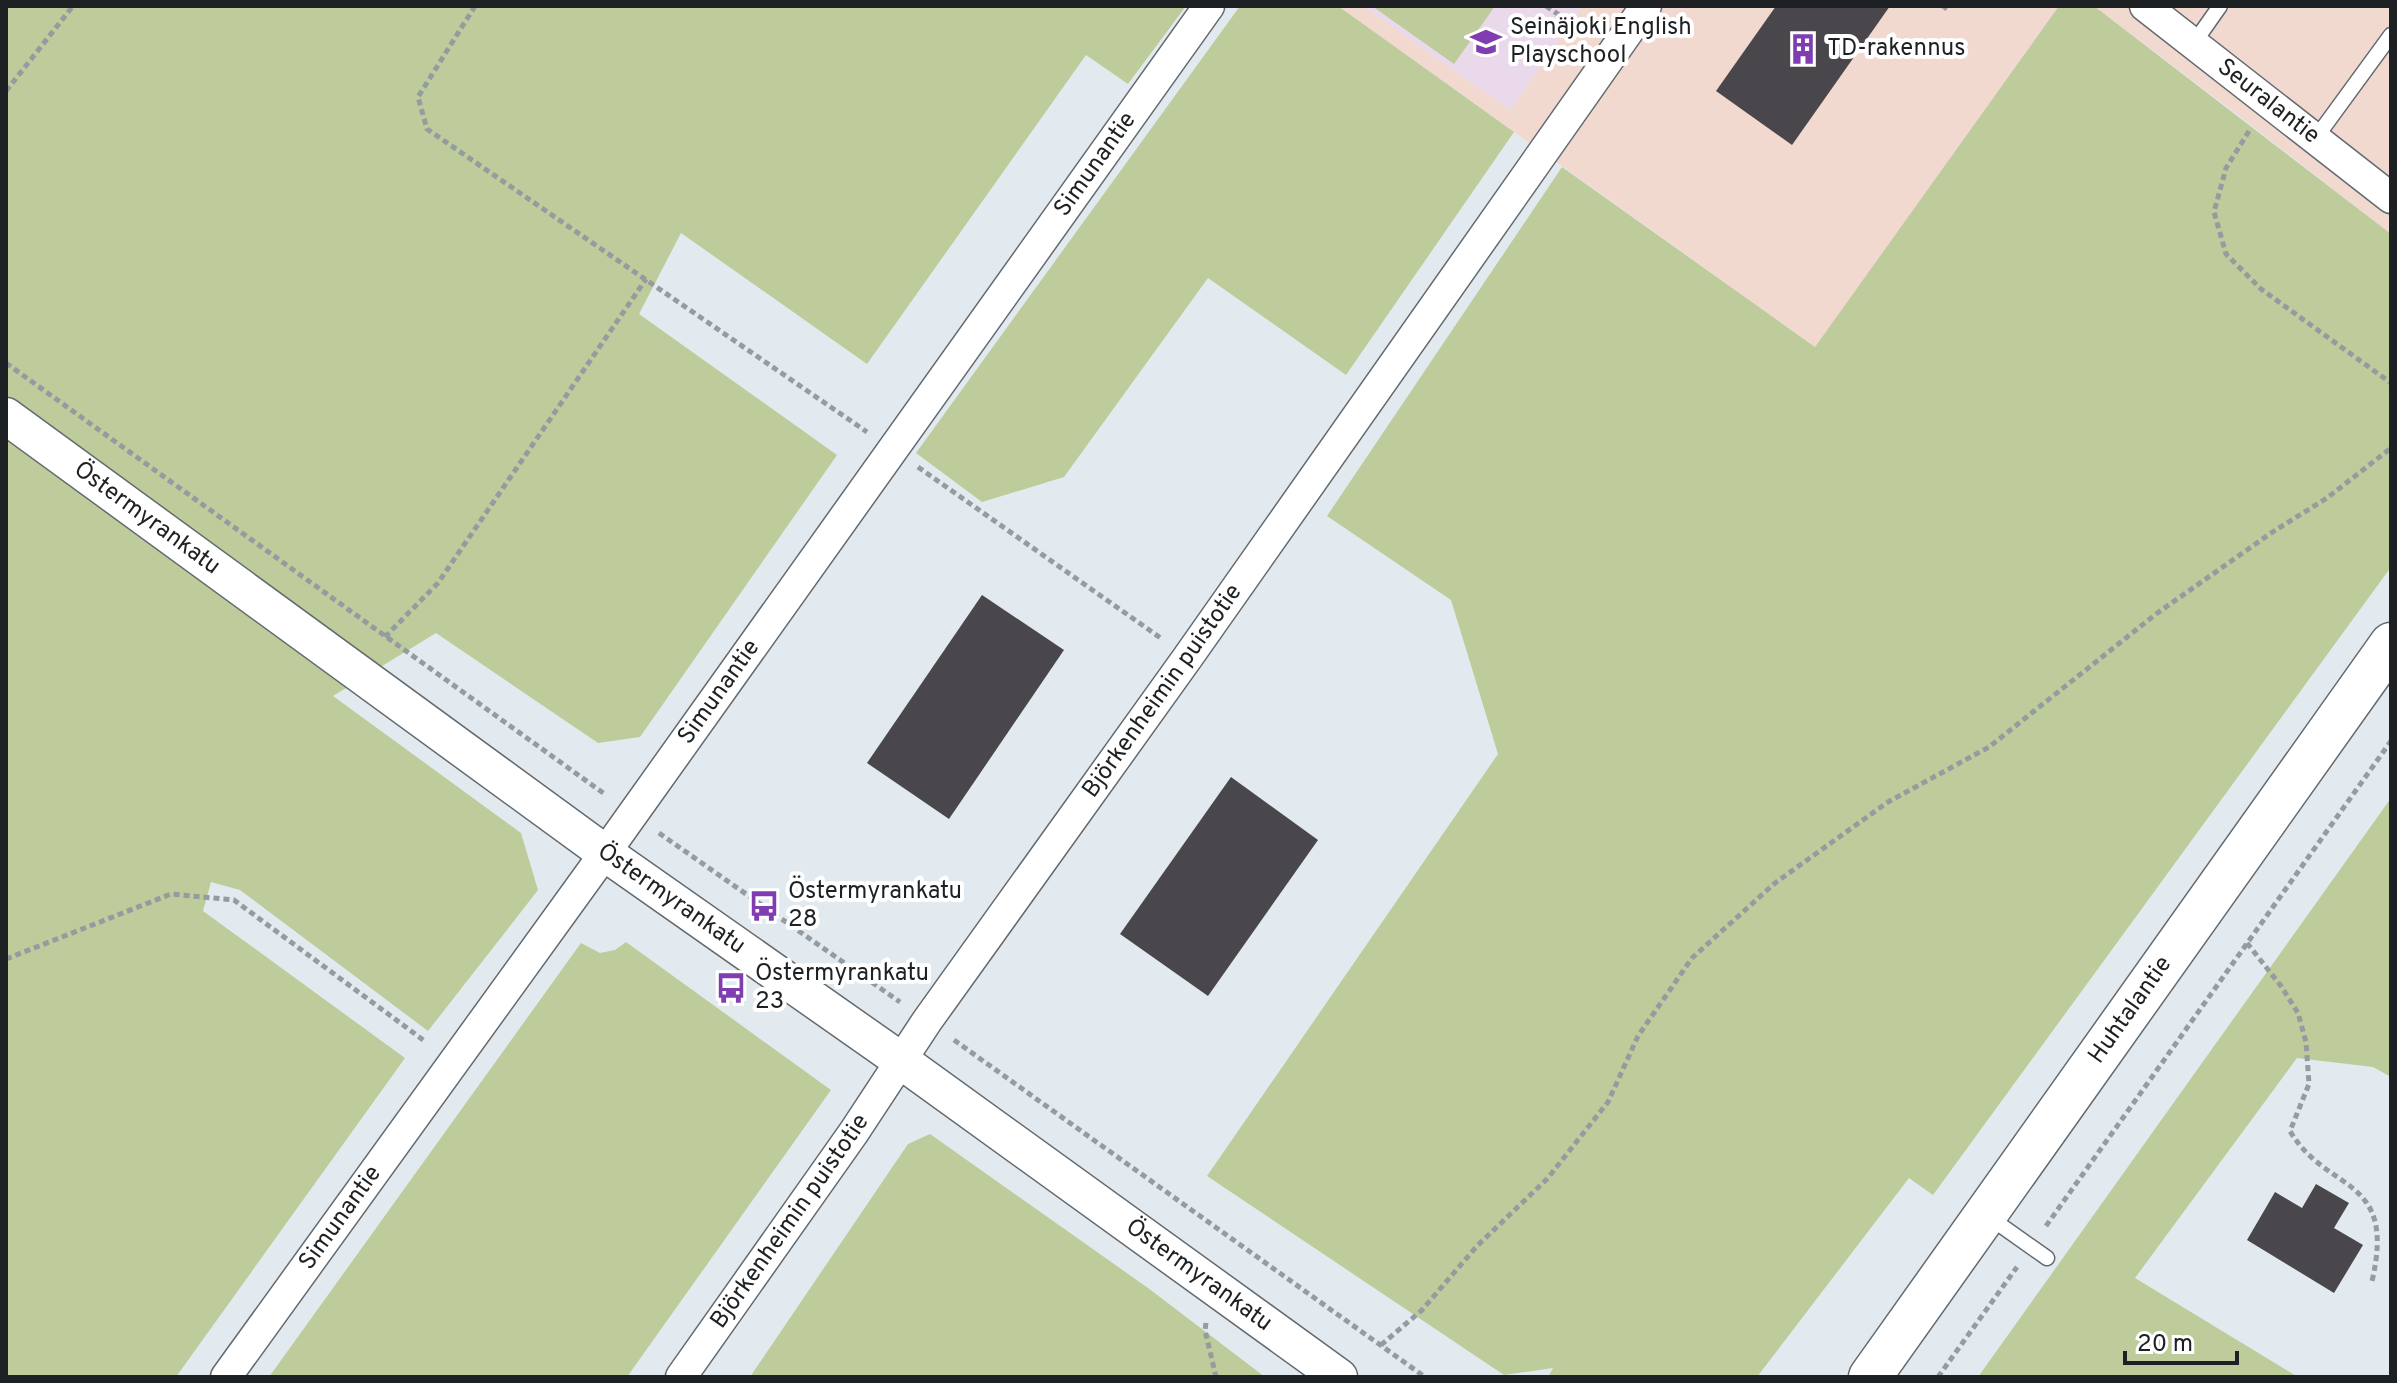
<svg xmlns="http://www.w3.org/2000/svg" width="2397" height="1383" viewBox="0 0 2397 1383" font-family="Overpass,sans-serif">
<style>
.commercial{fill:#f1d9d0}
.education{fill:#e9d9eb}
.green{fill:#bdcc9a}
.building{fill:#49464c}
.lines{fill:none;stroke-linecap:round;stroke-linejoin:round}
.service-casing{stroke:#636a6f;stroke-width:17}
.minor-casing{stroke:#636a6f;stroke-width:33}
.tertiary-casing{stroke:#636a6f;stroke-width:39}
.secondary-casing{stroke:#636a6f;stroke-width:45}
.path{stroke:#959b9f;stroke-width:5;stroke-dasharray:6 4;stroke-linecap:butt}
.service{stroke:#fff;stroke-width:14}
.minor{stroke:#fff;stroke-width:30}
.tertiary{stroke:#fff;stroke-width:36}
.secondary{stroke:#fff;stroke-width:42}
.labels{text-anchor:middle;dominant-baseline:central;stroke-width:8;stroke-linejoin:round;paint-order:stroke}
.poi-label{font-size:24px;fill:#1e2123;stroke:#fff;text-anchor:start}
.street-label{font-size:24px;fill:#1e2123;stroke:#fff}
</style>
<rect width="100%" height="100%" fill="#e2eaf0"/>
<g class="commercial">
<polygon points="1338,6 2059,6 1815,347"/>
<polygon points="2094,6 2391,6 2391,234 2234,112"/>
</g>
<polygon class="education" points="1363,6 1583,6 1510,110"/>
<g class="green">
<polygon points="6,6 1186,6 1128,84 1086,55 867,364 681,233 639,314 837,455 640,737 598,743 436,633 333,696 521,833 538,890 428,1031 240,890 211,882 203,911 405,1058 176,1377 6,1377"/>
<polygon points="1240,6 1338,6 1514,132 1346,375 1208,278 1064,477 982,502 916,453"/>
<polygon points="1372,6 1495,6 1454,64"/>
<polygon points="2059,6 2094,6 2391,234 2391,567 1933,1195 1909,1178 1757,1377 1548,1377 1553,1368 1504,1375 1207,1176 1498,754 1451,600 1327,516 1562,167 1815,347"/>
<polygon points="2391,798 2391,1077 2373,1067 2297,1058 2135,1278 2298,1377 1978,1377"/>
<polygon points="626,942 831,1090 627,1377 269,1377 581,943 600,953 615,950"/>
<polygon points="930,1134 1148,1288 1265,1377 750,1377 908,1144"/>
</g>
<g class="building">
<polygon points="1776,6 1890,6 1792,145 1716,91"/>
<polygon points="982,595 1064,650 949,819 867,763"/>
<polygon points="1231,777 1318,840 1208,996 1120,934"/>
<polygon points="2316,1184 2349,1203 2334,1228 2363,1245 2334,1293 2247,1240 2275,1192 2302,1208"/>
</g>
<g class="lines">
<defs>
<g id="service">
<polyline points="2194,43 2220,6"/>
<polyline points="2315,139 2391,35"/>
<polyline points="1989,1217 2047,1258"/>
</g>
<g id="minor">
<path id="s1" d="M 2145,6 L 2391,198"/>
<path id="s2" d="M 226,1377 L 605,853 L 1209,6"/>
<path id="s3" d="M 681,1377 L 854,1132 L 927,1021 L 1188,657 L 1646,6"/>
</g>
<g id="tertiary">
<path id="s4" d="M 6,416 L 605,853 L 900,1060 L 1339,1377"/>
</g>
<g id="secondary">
<path id="s5" d="M 1870,1377 L 2391,644"/>
</g>
</defs>
<use href="#service" class="service-casing"/>
<use href="#minor" class="minor-casing"/>
<use href="#tertiary" class="tertiary-casing"/>
<use href="#secondary" class="secondary-casing"/>
<g class="path">
<polyline points="475,6 418,97 427,129 867,432"/>
<polyline points="1546,6 1568,21"/>
<polyline points="1943,6 1947,9"/>
<polyline points="6,91 73,6"/>
<polyline points="2249,131 2226,168 2214,212 2226,254 2261,289 2391,383"/>
<polyline points="6,363 606,795"/>
<polyline points="918,467 1162,639"/>
<polyline points="385,637 438,583 646,279"/>
<polyline points="659,833 900,1002"/>
<path d="M 2247,943 L 2281,986 L 2298,1013 L 2306,1042 L 2309,1084 L 2290,1131 C 2327,1194 2397,1174 2372,1281"/>
<polyline points="6,959 171,894 234,900 426,1042"/>
<polyline points="954,1040 1425,1377"/>
<polyline points="2046,1226 2391,741"/>
<polyline points="1206,1323 1205,1330 1216,1377"/>
<polyline points="1381,1345 1422,1310 1477,1246 1547,1179 1608,1102 1638,1036 1692,958 1775,883 1888,802 1989,747 2156,614 2274,531 2327,498 2391,448"/>
<polyline points="1938,1377 2017,1267"/>
</g>
<use href="#service" class="service"/>
<use href="#minor" class="minor"/>
<use href="#tertiary" class="tertiary"/>
<use href="#secondary" class="secondary"/>
</g>
<defs>
<symbol id="school-bare" viewBox="-9 -9 18 18"><path d="M0-5L7-2L0 1L-7-2ZM-4 1L0 2.5L4 1V4Q0 6-4 4Z" fill="#7f3db1" stroke="#fff" stroke-width="2.5" paint-order="stroke"/></symbol>
<symbol id="building-bare" viewBox="-9 -9 18 18"><path d="M-4-6H4V6H1V3H-1V6H-4ZM-2.5-4.3h1.7v1.8h-1.7ZM.8-4.3h1.7v1.8H.8ZM-2.5-1h1.7V.8h-1.7ZM.8-1h1.7V.8H.8Z" fill="#7f3db1" stroke="#fff" stroke-width="2.5" paint-order="stroke"/></symbol>
<symbol id="bus-bare" viewBox="-9 -9 18 18"><path d="M-5-6H5V4H4V6H2V4H-2V6H-4V4H-5ZM-3.5-4V0h7V-4ZM-3.5 1.2v1.5H-2V1.2ZM2 1.2v1.5H3.5V1.2Z" fill="#7f3db1" stroke="#fff" stroke-width="2.5" paint-order="stroke"/></symbol>
</defs>
<g fill-rule="evenodd">
<use href="#school-bare" x="1464" y="20" width="44" height="44"/>
<use href="#building-bare" x="1781" y="27" width="44" height="44"/>
<use href="#bus-bare" x="742" y="884" width="44" height="44"/>
<use href="#bus-bare" x="709" y="966" width="44" height="44"/>
</g>
<g class="labels">
<g class="poi-label">
<text x="1510" y="28">Seinäjoki English<tspan x="1510" dy="28">Playschool</tspan></text>
<text x="1827" y="49">TD-rakennus</text>
<text x="788" y="892">Östermyrankatu<tspan x="788" dy="28">28</tspan></text>
<text x="755" y="974">Östermyrankatu<tspan x="755" dy="28">23</tspan></text>
</g>
<g class="street-label">
<text stroke="none"><textPath href="#s1" startOffset="156">Seuralantie</textPath></text>
<text stroke="none"><textPath href="#s2" startOffset="1492">Simunantie</textPath></text>
<text stroke="none"><textPath href="#s4" startOffset="174">Östermyrankatu</textPath></text>
<text stroke="none"><textPath href="#s3" startOffset="838">Björkenheimin puistotie</textPath></text>
<text stroke="none"><textPath href="#s2" startOffset="844">Simunantie</textPath></text>
<text stroke="none"><textPath href="#s4" startOffset="822">Östermyrankatu</textPath></text>
<text stroke="none"><textPath href="#s5" startOffset="450">Huhtalantie</textPath></text>
<text stroke="none"><textPath href="#s2" startOffset="196">Simunantie</textPath></text>
<text stroke="none"><textPath href="#s3" startOffset="190">Björkenheimin puistotie</textPath></text>
<text stroke="none"><textPath href="#s4" startOffset="1470">Östermyrankatu</textPath></text>
</g>
</g>
<rect width="2397" height="1383" fill="none" stroke="#1e2123" stroke-width="16"/>
<path d="M2125 1351v12h112v-12" fill="none" stroke="#1e2123" stroke-width="4"/>
<text x="2137" y="1351" font-size="24" fill="#1e2123" stroke="#ffffff" stroke-width="6" paint-order="stroke">20 m</text>
</svg>
